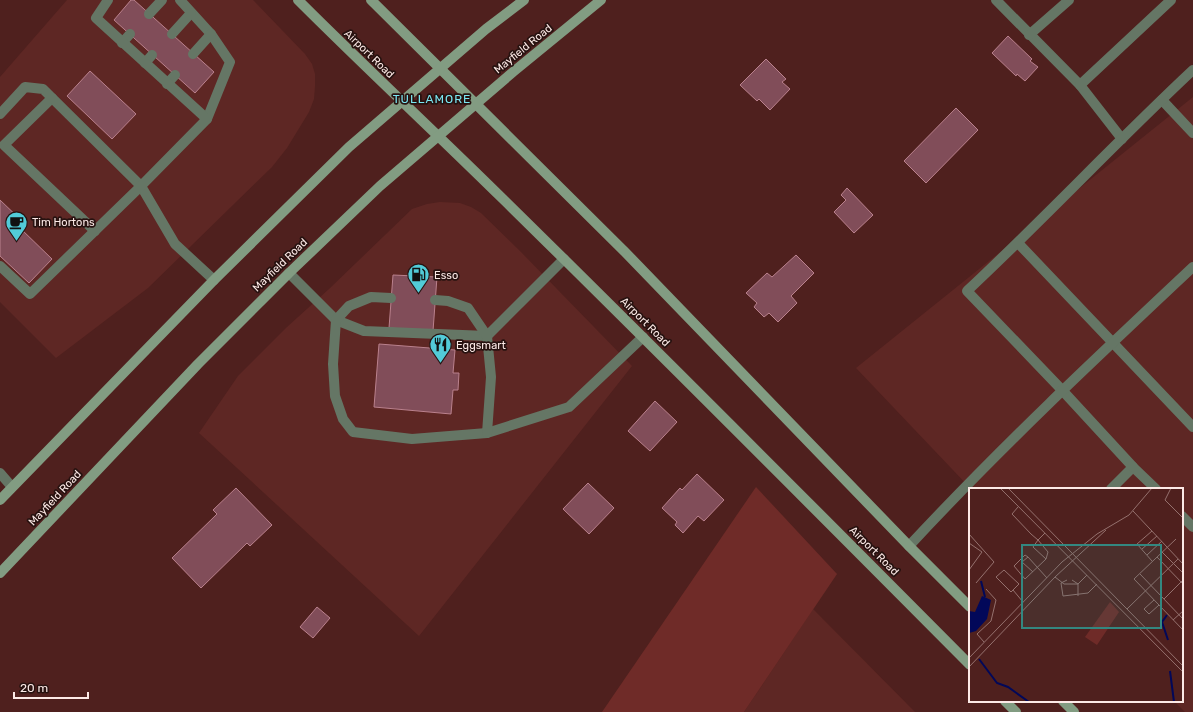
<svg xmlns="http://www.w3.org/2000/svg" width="1193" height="712" viewBox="0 0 1193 712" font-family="Rubik,sans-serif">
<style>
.built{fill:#5e2724}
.green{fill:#6f2b28}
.building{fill:#814d59;stroke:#ba818d}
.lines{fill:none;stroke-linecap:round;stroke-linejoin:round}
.service{stroke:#657665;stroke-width:10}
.secondary{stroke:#829c82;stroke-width:10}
.labels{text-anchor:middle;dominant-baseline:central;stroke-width:3.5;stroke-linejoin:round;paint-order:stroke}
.street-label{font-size:11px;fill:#fdeae7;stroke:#271210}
.poi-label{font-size:11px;fill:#fdeae7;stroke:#271210;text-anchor:start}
.neighbourhood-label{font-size:12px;letter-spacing:1px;fill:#7be6f2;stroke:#271210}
.inset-river{fill:none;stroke:#020859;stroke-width:2}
.inset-road{fill:none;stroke:#95716e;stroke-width:1}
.view{fill:#338780;fill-opacity:0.15;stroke:#338780;stroke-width:2}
.inset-edge{fill:none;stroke:#fdeae7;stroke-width:2}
</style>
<rect width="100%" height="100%" fill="#4f201e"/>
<g class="built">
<polygon points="67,0 253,0 305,54 312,64 315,74 315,86 314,99 309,112 287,148 272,167 148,288 56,358 0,302 0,77"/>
<polygon points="1193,97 1193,712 1185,712 1174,701 1182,701 1182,489 971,489 856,368"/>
<polygon points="440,202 460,203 471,207 481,213 521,252 632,366 419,636 199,433 238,376 287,327 329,289 412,209 427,204"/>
<polygon points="813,609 915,712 744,712"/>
</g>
<polygon class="green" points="756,487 837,574 744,712 602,712"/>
<g class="building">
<polygon points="131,0 134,0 214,72 195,93 114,20"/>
<polygon points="1008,36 1032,59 1030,61 1038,67 1025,81 1017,74 1016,76 992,53"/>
<polygon points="766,59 786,79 782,82 790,89 770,110 759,99 757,101 740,85"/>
<polygon points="90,71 136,114 112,139 67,96"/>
<polygon points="956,108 978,130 926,183 904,161"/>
<polygon points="847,188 873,215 854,233 834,212 846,200 841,195"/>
<polygon points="0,200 24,223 20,228 52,259 29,283 0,256"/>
<polygon points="796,255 814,273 791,296 797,303 778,322 769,313 764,317 754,307 757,303 746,293 767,273 772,277"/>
<polygon points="393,275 437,277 433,331 389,328"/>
<polygon points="379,344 455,350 453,373 459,373 458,390 453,390 451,414 374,407"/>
<polygon points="655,401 677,422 650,451 628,431"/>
<polygon points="697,474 724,500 704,521 698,516 683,533 675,525 677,522 662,508 680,488 682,490"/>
<polygon points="588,483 614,508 589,534 563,509"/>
<polygon points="236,488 272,525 250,546 247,543 201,588 172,558 217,514 213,510"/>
<polygon points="317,607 330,618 313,638 300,627"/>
</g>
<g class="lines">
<g class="service">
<polyline points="180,0 211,34 230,62 207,119"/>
<polyline points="996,0 1080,85 1122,139"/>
<polyline points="149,14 162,0"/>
<polyline points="172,34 191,13"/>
<polyline points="1029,35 1069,0"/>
<polyline points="122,43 130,34"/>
<polyline points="193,54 211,34"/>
<polyline points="145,63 152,55"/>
<polyline points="167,84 175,75"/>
<polyline points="1080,85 1171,0"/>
<polyline points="52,98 4,145 95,231"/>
<polyline points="1162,100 1193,133"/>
<polyline points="0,114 25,87 43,89 141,186 175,244 214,280"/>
<polyline points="1018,243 1193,427"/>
<polyline points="0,266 30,294 141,186 207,119 96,18 108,0"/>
<polyline points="289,273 336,320 364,331 487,336 564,259"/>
<polyline points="391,298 371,297 349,306 336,320 333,364 335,396 343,419 353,432 412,439 487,433 569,407 643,337"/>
<polyline points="435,300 448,301 468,308 487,336 491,377 487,433"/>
<polyline points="0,473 12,487"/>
<polyline points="1111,489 1133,467"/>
<path d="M 1156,489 L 1133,467 L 1062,390 L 967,291 C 1044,219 1116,142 1193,70"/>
<polyline points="1182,516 1193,527"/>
<path d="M 909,546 C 999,449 1096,358 1193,267"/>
</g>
<g class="secondary">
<path d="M 298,0 C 365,67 435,132 503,199 C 660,353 815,509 970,665"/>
<polyline points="371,0 625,252 909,546 970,607"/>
<polyline points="0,500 214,280 349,147 486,29 524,0"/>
<polyline points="0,573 198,364 289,273 380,186 513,72 601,0"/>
<polyline points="1005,701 1016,712"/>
<polyline points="1063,701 1074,712"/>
</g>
</g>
<defs>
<symbol id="cafe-pin" viewBox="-11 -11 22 30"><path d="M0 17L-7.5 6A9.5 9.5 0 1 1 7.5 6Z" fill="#52cbd8" stroke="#271210"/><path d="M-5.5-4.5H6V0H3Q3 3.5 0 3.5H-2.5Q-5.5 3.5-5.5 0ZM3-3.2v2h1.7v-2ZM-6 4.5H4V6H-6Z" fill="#111"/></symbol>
<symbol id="fuel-pin" viewBox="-11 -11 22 30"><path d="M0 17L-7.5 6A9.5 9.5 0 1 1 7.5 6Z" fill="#52cbd8" stroke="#271210"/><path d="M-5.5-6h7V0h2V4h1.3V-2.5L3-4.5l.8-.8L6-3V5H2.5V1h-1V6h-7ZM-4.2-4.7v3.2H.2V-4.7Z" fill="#111"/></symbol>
<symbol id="restaurant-pin" viewBox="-11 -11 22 30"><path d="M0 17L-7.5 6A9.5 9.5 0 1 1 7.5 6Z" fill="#52cbd8" stroke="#271210"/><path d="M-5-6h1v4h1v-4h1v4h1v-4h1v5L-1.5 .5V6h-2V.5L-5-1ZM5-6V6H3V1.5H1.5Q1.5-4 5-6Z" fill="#111"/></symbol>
</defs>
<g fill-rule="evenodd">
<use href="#cafe-pin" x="4" y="210" width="25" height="34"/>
<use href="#fuel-pin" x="406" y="262" width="25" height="34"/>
<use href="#restaurant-pin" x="428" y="332" width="25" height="34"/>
</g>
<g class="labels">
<g class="street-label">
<text transform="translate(523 49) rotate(-39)">Mayfield Road</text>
<text transform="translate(369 54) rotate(44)">Airport Road</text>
<text transform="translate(280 265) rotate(-44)">Mayfield Road</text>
<text transform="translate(645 322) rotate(45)">Airport Road</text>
<text transform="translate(55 498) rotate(-47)">Mayfield Road</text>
<text transform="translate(874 551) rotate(45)">Airport Road</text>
</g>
<g class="poi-label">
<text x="32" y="222">Tim Hortons</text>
<text x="434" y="275">Esso</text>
<text x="456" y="345">Eggsmart</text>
</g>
<g class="neighbourhood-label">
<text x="432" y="99">TULLAMORE</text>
</g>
</g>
<g transform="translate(969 488)">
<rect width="214" height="214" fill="#4f201e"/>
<path d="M 141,114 L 150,124 L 128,157 L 116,149 Z" fill="#6f2b28"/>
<path d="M 13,108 L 22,112 L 18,131 L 7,143 L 0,145 L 0,123 L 6,124 Z" fill="#020859"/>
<path class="inset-river" d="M 12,93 L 16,109M 198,127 L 193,134 L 199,152M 10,171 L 28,195 L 39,199 L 60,214M 201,183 L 205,214"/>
<path class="inset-road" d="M 31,0 L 214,184M 39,0 L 214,178M 202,0 L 196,12 L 214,30M 49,19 L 43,26 L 62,46 L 69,52 L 76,45M 164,23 L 214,76M 183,43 L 168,56 L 183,73M 0,46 L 25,74 L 7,95M 207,51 L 165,91 L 214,142M 0,55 L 13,64 L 0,82M 173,61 L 188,48M 193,64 L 214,85M 178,67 L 193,53M 59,69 L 56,67 L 45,78 L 56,91 L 77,71 L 64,59 L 69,52 L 79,64 L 77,71M 59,69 L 78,90M 59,69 L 53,74 L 64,84M 188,69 L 214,96M 171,86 L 214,131M 86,89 L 95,96 L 109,96 L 118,87M 98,92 L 92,95 L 94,108 L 119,105 L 128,96M 103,92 L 109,96 L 109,108M 44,102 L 42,104 L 27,89 L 35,82 L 50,96 L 44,102 L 54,114M 195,111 L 213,93M 185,112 L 175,121 L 180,126 L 190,117M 158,121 L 209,71M 204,132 L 214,123M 15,154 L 8,146 L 22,133 L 27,112 L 17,101M 0,170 L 93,74 L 128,46 L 160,27 L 183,0M 0,179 L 86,89 L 137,42"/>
<path class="view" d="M 53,57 L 192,57 L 192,140 L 53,140 Z"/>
<rect width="214" height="214" class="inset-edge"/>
</g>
<path d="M14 692v6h74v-6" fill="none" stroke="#fdeae7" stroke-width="2"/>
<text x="20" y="692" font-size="12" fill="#fdeae7" stroke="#271210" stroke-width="3" paint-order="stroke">20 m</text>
</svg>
